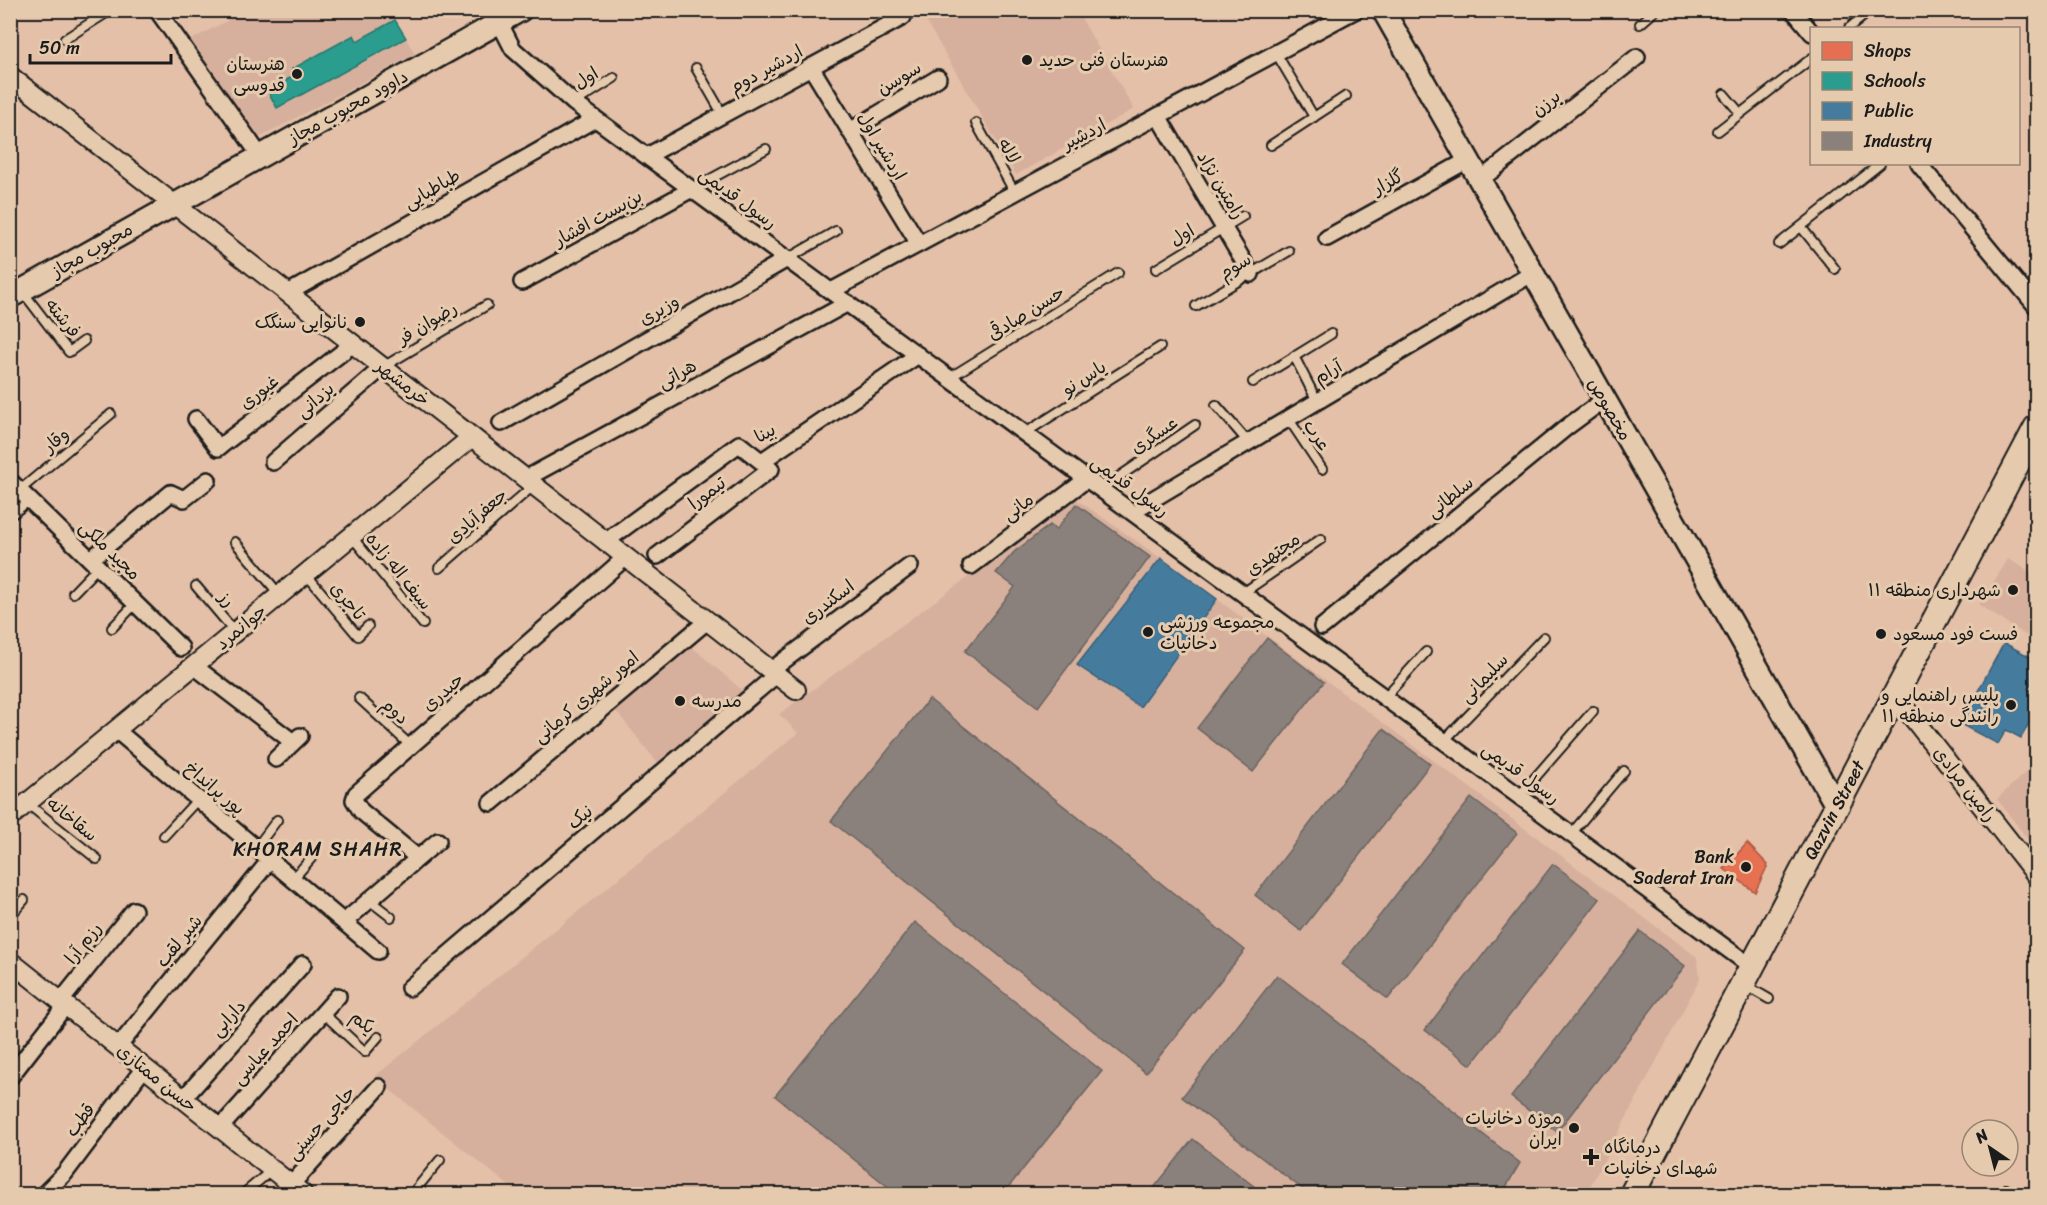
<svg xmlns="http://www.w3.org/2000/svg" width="2047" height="1205" viewBox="0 0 2047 1205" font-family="Sriracha,'Playpen Sans Arabic',sans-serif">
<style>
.built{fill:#d7b09d}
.shops{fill:#e76f51;stroke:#aa5641;stroke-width:1.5}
.schools{fill:#2a9d8f;stroke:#26766c;stroke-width:1.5}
.public{fill:#457b9d;stroke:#395e76;stroke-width:1.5}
.industry{fill:#8a817c;stroke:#69635f;stroke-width:1.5}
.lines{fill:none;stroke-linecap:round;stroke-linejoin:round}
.service-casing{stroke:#1c1c1c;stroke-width:12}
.minor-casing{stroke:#1c1c1c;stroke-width:20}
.tertiary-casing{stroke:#1c1c1c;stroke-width:22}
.secondary-casing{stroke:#1c1c1c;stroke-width:26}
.primary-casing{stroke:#1c1c1c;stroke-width:28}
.service{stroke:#e6caad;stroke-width:8}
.minor{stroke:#e6caad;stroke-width:15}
.tertiary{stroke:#e6caad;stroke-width:18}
.secondary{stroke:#e6caad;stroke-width:21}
.primary{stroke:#e6caad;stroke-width:24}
.poi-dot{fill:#1c1c1c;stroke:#e6caad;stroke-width:2}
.labels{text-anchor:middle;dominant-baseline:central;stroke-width:6;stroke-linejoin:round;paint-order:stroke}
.poi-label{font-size:18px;fill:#1c1c1c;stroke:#e6caad;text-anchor:end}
.street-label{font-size:18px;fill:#1c1c1c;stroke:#e6caad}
.neighbourhood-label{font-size:20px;letter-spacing:1.5px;fill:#1c1c1c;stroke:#e6caad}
</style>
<rect width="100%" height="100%" fill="#e5c0a8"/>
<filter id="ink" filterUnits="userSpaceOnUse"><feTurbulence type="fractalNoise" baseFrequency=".0167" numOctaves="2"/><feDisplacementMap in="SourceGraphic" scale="12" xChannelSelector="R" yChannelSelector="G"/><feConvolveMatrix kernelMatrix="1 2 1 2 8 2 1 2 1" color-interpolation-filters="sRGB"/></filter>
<g filter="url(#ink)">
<g class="built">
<polygon points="245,11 390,11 415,54 259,138 191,40"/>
<polygon points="920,11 1077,11 1134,109 1016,175"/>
<polygon points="1076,499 1161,558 1078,665 1140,707 1217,599 1697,957 1700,979 1586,1194 519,1194 374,1077 798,733 779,714"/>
<polygon points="2008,559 2036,575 2036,642 1979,605"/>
<polygon points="692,647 743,691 660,766 616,711"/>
<polygon points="2036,762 2036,850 1997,799"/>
</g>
<polygon class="shops" points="1747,843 1768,865 1755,892 1724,869"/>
<polygon class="schools" points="395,20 406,38 277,108 267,90 296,75 292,69 354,35 357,41"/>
<g class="public">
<polygon points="1161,558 1217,599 1140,707 1077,665"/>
<polygon points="2004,643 2036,660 2036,674 2028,689 2036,693 2036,710 2021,738 2006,730 1998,744 1960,724"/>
</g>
<g class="industry">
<polygon points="1076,504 1150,557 1038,707 965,651 1015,587 996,573 1014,552 1050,525 1056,530"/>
<polygon points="1267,638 1324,682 1253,772 1197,728"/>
<polygon points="929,699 1245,950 1146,1073 831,821"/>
<polygon points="1383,729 1430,764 1301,931 1255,895"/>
<polygon points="1471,798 1517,833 1388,999 1342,964"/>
<polygon points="1553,864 1600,899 1471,1065 1425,1030"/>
<polygon points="915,922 1102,1071 1003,1194 897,1194 775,1096"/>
<polygon points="1640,931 1685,966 1557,1132 1511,1097"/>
<polygon points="1277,975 1520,1163 1502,1194 1309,1194 1182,1097"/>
<polygon points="1193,1139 1264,1194 1149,1194"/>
</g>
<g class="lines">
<defs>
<g id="service">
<polyline points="1640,24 1656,10"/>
<polyline points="1849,28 1871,10"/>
<polyline points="65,39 111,10"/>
<polyline points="1276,53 1314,117"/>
<polyline points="696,68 723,115"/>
<polyline points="1724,94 1740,113"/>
<polyline points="574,103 614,78"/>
<polyline points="976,123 1015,193"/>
<polyline points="1718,131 1812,58"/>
<polyline points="1271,145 1346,96"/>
<polyline points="692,189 766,149"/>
<polyline points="1801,227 1835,269"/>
<polyline points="1779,244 1880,164"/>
<polyline points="787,259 836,231"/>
<polyline points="1156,269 1243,216"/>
<polyline points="23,292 69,352 84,341"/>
<polyline points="1196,306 1289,251"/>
<polyline points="1294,356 1317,401"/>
<polyline points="383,367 487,305"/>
<polyline points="949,378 1118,273"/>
<polyline points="1253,382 1331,334"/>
<polyline points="1216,405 1248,442"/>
<polyline points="1288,418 1322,469"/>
<polyline points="1025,433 1160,347"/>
<polyline points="1101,489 1195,425"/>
<polyline points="20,490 111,414"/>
<polyline points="10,516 30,500"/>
<polyline points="352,537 423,624"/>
<polyline points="235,542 280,595"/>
<polyline points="439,568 533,486"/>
<polyline points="306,574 358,636 368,626"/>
<polyline points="196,586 235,632"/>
<polyline points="73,593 98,567"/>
<polyline points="1243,593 1321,539"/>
<polyline points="112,628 136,603"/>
<polyline points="1385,697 1426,652"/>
<polyline points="359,698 411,746"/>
<polyline points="1444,741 1544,637"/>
<polyline points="1519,796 1593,711"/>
<polyline points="28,804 97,859"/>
<polyline points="1571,834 1624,771"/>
<polyline points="164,836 198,799"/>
<polyline points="256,848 277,820"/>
<polyline points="293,879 314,855"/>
<polyline points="369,900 391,917"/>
<polyline points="10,916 24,900"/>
<polyline points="1745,985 1769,999"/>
<polyline points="323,1013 365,1052 378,1037"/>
<polyline points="2006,1189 2010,1194"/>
<polyline points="243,1194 272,1170"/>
<polyline points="412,1194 440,1160"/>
</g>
<g id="minor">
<polyline points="157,10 261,157"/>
<polyline points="493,10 513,49 574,103 1752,967"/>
<polyline points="1793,10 1812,33"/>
<polyline points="811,67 919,244"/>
<polyline points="1158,116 1251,274"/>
<polyline points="850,131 938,78"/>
<polyline points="647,156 903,17"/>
<polyline points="1919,164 2036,306"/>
<polyline points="1480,180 1637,57"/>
<polyline points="1327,238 1468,160"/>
<polyline points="522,282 692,189"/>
<polyline points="831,291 1356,10"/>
<polyline points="288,293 595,119"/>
<polyline points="196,419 218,448 353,344"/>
<polyline points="501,423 787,259"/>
<polyline points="762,461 918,355"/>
<polyline points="273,462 383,367"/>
<polyline points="525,479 848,303"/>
<polyline points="10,481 181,648"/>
<polyline points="1143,505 1533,273"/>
<polyline points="605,542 739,444 771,469 657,556"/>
<polyline points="91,559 171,493 184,499 208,480"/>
<polyline points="971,566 1087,479"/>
<polyline points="1322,627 1567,427 1605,399"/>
<polyline points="194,666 293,742"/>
<polyline points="770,671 910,566"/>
<polyline points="116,730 378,951"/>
<polyline points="276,759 300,736"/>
<polyline points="491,803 707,621"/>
<polyline points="418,858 361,811 354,800 356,794 626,557"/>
<polyline points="344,922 438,841"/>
<polyline points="409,988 776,675"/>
<polyline points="61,1001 134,910"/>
<polyline points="118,1047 270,860"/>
<polyline points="10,1077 66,1005"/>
<polyline points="183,1099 303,964"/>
<polyline points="220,1128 338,996"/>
<polyline points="291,1185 379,1087"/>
<polyline points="44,1194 65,1173 144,1068"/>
</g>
<g id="tertiary">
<polyline points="10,76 796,690"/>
<polyline points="1894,694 2036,875"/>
<polyline points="10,817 472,437"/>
<polyline points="10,961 303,1194"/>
</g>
<g id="secondary">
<polyline points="1383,10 1837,807"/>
<polyline points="10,297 521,10"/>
</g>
<g id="primary">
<path id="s1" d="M 1632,1194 L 2036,428"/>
</g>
</defs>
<use href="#service" class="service-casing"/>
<use href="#minor" class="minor-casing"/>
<use href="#tertiary" class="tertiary-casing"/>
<use href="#secondary" class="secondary-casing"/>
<use href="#primary" class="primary-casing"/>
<use href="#service" class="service"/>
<use href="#minor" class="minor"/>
<use href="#tertiary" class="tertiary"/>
<use href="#secondary" class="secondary"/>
<use href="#primary" class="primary"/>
</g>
</g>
<g class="poi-dot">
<circle cx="1027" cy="60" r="6"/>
<circle cx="297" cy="74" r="6"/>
<circle cx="360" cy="322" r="6"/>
<circle cx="2013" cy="590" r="6"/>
<circle cx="1148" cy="632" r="6"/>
<circle cx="1881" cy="634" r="6"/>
<circle cx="680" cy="701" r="6"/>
<circle cx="2011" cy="705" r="6"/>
<circle cx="1746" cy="867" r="6"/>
<circle cx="1574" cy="1128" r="6"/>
<path d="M1588 1148h6v6h6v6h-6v6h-6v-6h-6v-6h6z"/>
</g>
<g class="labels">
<g class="poi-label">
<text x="1039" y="60" text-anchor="start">هنرستان فنی حدید</text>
<text x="285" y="64">هنرستان<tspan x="285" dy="21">قدوسی</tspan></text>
<text x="348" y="322">نانوایی سنگک</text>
<text x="2001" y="590">شهرداری منطقه ۱۱</text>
<text x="1160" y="622" text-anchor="start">مجموعه ورزشی<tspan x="1160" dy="21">دخانیات</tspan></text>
<text x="1893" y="634" text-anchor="start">فست فود مسعود</text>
<text x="1999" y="695">پلیس راهنمایی و<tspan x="1999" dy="21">رانندگی منطقه ۱۱</tspan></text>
<text x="692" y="701" text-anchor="start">مدرسه</text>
<text x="1734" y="857">Bank<tspan x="1734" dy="21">Saderat Iran</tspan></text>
<text x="1562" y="1118">موزه دخانیات<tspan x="1562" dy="21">ایران</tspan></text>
<text x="1604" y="1147" text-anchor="start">درمانگاه<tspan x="1604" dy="21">شهدای دخانیات</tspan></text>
</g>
<g class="street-label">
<text transform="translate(766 69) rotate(-29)">اردشیر دوم</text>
<text transform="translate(586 78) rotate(-32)">اول</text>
<text transform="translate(899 78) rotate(-31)">سوسن</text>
<text transform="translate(1546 103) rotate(-38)">برزن</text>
<text transform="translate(348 107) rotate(-29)">داوود محبوب مجاز</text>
<text transform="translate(1084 134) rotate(-28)">اردشیر</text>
<text transform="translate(882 146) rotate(59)">اردشیر اول</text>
<text transform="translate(1009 151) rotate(61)">لاله</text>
<text transform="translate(1388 182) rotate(-29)">گلزار</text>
<text transform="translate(1221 185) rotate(59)">رامتین نژاد</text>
<text transform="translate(432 189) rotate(-30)">طباطبایی</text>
<text transform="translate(738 198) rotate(36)">رسول قدیمی</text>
<text transform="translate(598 218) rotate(-29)">بن‌بست افشار</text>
<text transform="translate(1182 235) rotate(-31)">اول</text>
<text transform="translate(92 250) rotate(-30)">محبوب مجاز</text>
<text transform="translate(1235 266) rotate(-31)">سوم</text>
<text transform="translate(659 310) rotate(-30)">وزیری</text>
<text transform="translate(1026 313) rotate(-32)">حسن صادقی</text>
<text transform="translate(63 318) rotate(51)">فرشته</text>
<text transform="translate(427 323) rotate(-31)">رضوان فر</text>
<text transform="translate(1328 372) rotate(-31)">آرام</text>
<text transform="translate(677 374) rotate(-29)">هراتی</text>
<text transform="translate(1084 378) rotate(-33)">یاس نو</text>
<text transform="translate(403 383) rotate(38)">خرمشهر</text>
<text transform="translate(259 392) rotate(-38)">غیوری</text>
<text transform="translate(315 400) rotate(-41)">یزدانی</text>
<text transform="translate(1610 409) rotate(60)">مخصوص</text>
<text transform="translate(765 433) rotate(-29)">بینا</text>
<text transform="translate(1154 435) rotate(-34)">عسگری</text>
<text transform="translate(1317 435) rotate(56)">عرب</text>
<text transform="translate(56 440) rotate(-40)">وقار</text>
<text transform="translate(1130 486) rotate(36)">رسول قدیمی</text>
<text transform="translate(707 493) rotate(-37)">تیمورا</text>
<text transform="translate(1450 497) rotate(-39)">سلطانی</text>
<text transform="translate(1018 507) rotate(-37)">مانی</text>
<text transform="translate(477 516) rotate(-41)">جعفرآبادی</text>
<text transform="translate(110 550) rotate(44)">مجید ملکی</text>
<text transform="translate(1273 554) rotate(-35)">مجتهدی</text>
<text transform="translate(399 571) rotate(51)">سیف اله زاده</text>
<text transform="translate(227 599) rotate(49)">رز</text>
<text transform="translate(348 601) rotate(50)">تاجری</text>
<text transform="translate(828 602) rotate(-37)">اسکندری</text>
<text transform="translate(241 627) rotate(-40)">جوانمرد</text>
<text transform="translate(1484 678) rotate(-46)">سلیمانی</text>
<text transform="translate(443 692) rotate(-41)">حیدری</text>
<text transform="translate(586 697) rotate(-40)">امور شهری کرمانی</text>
<text transform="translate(395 711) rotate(42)">دوم</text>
<text transform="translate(1521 773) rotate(36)">رسول قدیمی</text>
<text transform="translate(1965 784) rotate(52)">رامین مرادی</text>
<text transform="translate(215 788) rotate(40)">پور پرانداخ</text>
<text stroke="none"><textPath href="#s1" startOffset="434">Qazvin Street</textPath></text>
<text transform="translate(580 817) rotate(-40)">نیک</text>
<text transform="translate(72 819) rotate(39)">سقاخانه</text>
<text transform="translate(179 941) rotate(-51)">شیر لقب</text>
<text transform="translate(83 943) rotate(-52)">رزم آرا</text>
<text transform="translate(228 1018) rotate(-48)">دارابی</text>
<text transform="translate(363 1022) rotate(39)">یکم</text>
<text transform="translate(265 1049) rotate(-48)">احمد عباسی</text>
<text transform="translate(157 1078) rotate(39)">حسن ممتازی</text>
<text transform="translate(80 1120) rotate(-53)">قطب</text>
<text transform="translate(321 1123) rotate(-48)">حاجی حسنی</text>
</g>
<g class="neighbourhood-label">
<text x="318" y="849">KHORAM SHAHR</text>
</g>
</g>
<rect width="2047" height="1205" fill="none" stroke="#e6caad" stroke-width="36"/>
<rect x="18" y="18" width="2011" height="1169" fill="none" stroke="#1c1c1c" stroke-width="2" filter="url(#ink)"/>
<rect x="1810" y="27" width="210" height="138" fill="#e6caad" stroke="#958473" stroke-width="1.5"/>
<rect x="1822" y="42" width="30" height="18" fill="#e76f51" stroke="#958473" stroke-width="1.5"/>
<text x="1864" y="57" font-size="18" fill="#1c1c1c">Shops</text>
<rect x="1822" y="72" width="30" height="18" fill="#2a9d8f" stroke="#958473" stroke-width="1.5"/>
<text x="1864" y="87" font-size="18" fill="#1c1c1c">Schools</text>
<rect x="1822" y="102" width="30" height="18" fill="#457b9d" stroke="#958473" stroke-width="1.5"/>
<text x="1864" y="117" font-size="18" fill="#1c1c1c">Public</text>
<rect x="1822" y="132" width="30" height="18" fill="#8a817c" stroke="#958473" stroke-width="1.5"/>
<text x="1864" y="147" font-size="18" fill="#1c1c1c">Industry</text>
<g transform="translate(1990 1148) rotate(325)"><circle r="28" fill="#e6caad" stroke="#958473" stroke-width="1.5"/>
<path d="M0-4.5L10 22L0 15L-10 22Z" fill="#1c1c1c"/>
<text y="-9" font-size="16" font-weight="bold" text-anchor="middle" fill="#1c1c1c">N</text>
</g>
<path d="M30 54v9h141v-9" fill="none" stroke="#1c1c1c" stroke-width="3"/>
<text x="39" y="54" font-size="18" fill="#1c1c1c" stroke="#e6caad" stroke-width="4.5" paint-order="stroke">50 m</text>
</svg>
